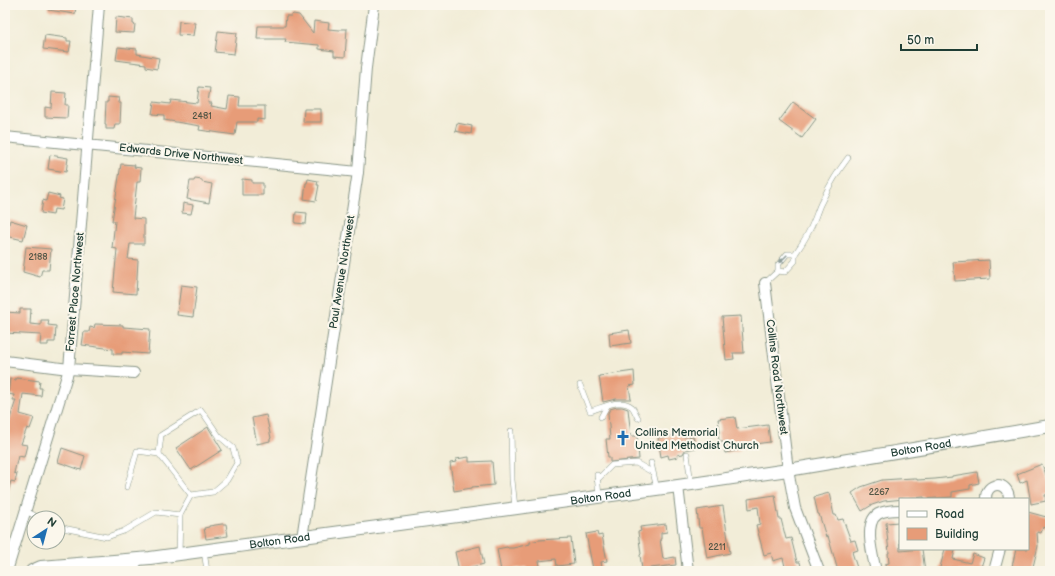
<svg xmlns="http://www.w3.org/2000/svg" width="1055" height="576" viewBox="0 0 1055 576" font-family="'Balsamiq Sans',sans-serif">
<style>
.building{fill:#e79c78}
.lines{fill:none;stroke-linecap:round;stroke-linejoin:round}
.service-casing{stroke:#889586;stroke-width:6}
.minor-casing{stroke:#889586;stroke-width:12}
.tertiary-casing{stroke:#889586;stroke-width:14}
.service{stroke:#fff;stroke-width:5}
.minor{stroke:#fff;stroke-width:10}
.tertiary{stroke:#fff;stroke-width:12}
.oneway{fill:#8f9e9a}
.labels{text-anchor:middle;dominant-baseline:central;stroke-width:4;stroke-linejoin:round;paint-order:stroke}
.number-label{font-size:9px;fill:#515545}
.street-label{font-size:11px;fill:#1f3d34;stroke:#fbf7ec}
.poi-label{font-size:11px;fill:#1f3d34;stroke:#fbf7ec;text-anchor:start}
</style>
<rect width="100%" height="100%" fill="#fbf7ec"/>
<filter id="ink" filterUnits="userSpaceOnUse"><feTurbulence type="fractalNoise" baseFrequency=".025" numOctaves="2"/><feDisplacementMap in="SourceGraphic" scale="8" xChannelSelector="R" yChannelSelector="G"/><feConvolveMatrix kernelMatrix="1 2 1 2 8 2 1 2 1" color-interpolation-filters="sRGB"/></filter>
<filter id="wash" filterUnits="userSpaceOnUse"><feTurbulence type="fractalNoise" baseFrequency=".012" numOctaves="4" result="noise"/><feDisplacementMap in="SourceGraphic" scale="16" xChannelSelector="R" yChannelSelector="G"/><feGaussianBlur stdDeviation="0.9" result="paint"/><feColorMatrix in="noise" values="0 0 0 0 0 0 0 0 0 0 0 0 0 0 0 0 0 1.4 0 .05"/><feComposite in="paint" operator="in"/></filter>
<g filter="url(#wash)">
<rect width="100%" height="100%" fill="#f2edd8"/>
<g id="blocks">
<g class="building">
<polygon points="48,5 76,5 75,14 48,10"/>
<polygon points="293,14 299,15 313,33 314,21 329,23 328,29 340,30 341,29 347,29 345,57 334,56 334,51 319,49 319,45 285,42 286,39 257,39 258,26 285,26 286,16 291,16"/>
<polygon points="116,17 133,19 133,24 135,24 134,33 115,32"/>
<polygon points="179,21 195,23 193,36 178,35"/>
<polygon points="218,31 237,33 234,54 215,52"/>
<polygon points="45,35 67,38 67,41 71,41 69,52 43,49"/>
<polygon points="118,47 137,49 137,54 159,58 157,69 146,67 146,64 116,60"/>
<polygon points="199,87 210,88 208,103 212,103 211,106 227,109 229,96 240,97 239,106 265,106 265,120 257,119 257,122 237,122 235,135 199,130 200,126 164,120 164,115 152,114 154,102 170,104 171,100 197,103"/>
<polygon points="52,92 66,93 65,105 68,105 67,118 45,117 45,107 51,108"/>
<polygon points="108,97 119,98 118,103 121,103 120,124 115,124 114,129 106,129 106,124 105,124 106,102 108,102"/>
<polygon points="793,102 816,119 802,138 779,121"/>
<polygon points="304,109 321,109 321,122 303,122"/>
<polygon points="457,123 472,126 471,134 455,131"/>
<polygon points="50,155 68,158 66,172 48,169"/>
<polygon points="121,164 135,165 134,167 141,168 140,182 137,182 133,218 144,219 144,244 130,244 128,259 138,260 136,294 113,292 117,249 112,248 115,221 112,221"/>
<polygon points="195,179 202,180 202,182 212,184 209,203 187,199 190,181 194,181"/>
<polygon points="242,179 252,180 252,183 263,183 263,195 242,195"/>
<polygon points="308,179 318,181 317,185 319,185 316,201 304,199 306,183 307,183"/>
<polygon points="48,193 60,196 59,198 63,199 61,210 54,209 53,215 41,213 43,200 46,201"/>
<polygon points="183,203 193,205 191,214 182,213"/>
<polygon points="296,212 307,213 306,224 295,223"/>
<polygon points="10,220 27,225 23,240 6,236"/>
<polygon points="26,247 51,249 49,270 42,270 40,277 23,272"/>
<polygon points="989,260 990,279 955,281 953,262"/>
<polygon points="181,285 197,287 193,317 177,315"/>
<polygon points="20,309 31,309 30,324 41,325 41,320 49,320 48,325 56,326 55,342 48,342 48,345 40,345 41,335 5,333 5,312 20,313"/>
<polygon points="741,316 744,353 733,353 734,359 726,360 722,317"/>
<polygon points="95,324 123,325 123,327 150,329 148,354 122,352 122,354 113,354 113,349 82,345 84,332 89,332 90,327 94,328"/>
<polygon points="629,330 631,343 610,346 609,333"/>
<polygon points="634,371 635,385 629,386 631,399 616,399 603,402 599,376"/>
<polygon points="16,378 40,381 39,388 42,388 41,396 23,394 20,414 34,418 30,429 27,428 21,444 27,445 24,457 18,456 14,473 17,474 15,482 11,481 7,495 5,494 5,434 16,400 13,400 14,395 8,394 10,379 16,380"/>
<polygon points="617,407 622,407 628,409 631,436 637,436 639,459 610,462 610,457 608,457 606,439 610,439 608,413 610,409"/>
<polygon points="266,415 271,438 270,439 270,441 257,444 252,418"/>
<polygon points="735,417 737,429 768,425 770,442 739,446 740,450 725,453 722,441 719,441 718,432 720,432 718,419"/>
<polygon points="208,427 222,450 191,470 176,448"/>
<polygon points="683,434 684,437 693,436 696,448 685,450 683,454 677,455 678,457 669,459 668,455 661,457 658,438"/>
<polygon points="62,448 85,456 81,470 58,462"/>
<polygon points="469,457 469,462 492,461 494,485 472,487 472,488 454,491 450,463 457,462 456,459"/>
<polygon points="1042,464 1050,485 1050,494 1045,495 1046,501 1031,504 1027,480 1020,483 1017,474"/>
<polygon points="977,472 979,483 970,485 970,489 952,492 952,497 924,499 924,497 884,501 872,505 862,511 852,493 861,487 882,480 913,478 913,479 917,479 917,480 935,479 952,477 952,476"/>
<polygon points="829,493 834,515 836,515 838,520 843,519 851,541 855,540 858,550 852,552 858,571 838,571 828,536 826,537 819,514 818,514 814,497"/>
<polygon points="775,495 779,519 781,519 786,539 791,538 797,562 800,562 802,571 786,571 783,558 773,561 771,553 764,555 756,525 760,524 758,507 749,509 748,499"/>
<polygon points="723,506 730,553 707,558 702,528 699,528 697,510"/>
<polygon points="1028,512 1050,518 1050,529 1043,527 1041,533 1037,532 1038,546 1032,571 1011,571 1016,549 1028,549"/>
<polygon points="899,522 900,551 922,549 925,571 886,571 885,564 889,563 888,553 889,553 886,523"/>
<polygon points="222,524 226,524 228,536 206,539 204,528 209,527 209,526"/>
<polygon points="666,524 667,532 661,533 661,539 660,539 663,559 675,557 676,565 642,569 640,555 641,554 638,532 641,531 640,527"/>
<polygon points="597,532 598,536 602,535 607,561 601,562 602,567 593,569 586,534"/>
<polygon points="571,538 574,564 557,566 556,559 539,561 541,571 527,571 526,567 501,571 497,549 507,547 508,548 513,548 530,544 530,542 539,540"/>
<polygon points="480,546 484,564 468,568 468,570 459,571 455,552"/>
<polygon points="945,549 955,550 953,559 970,563 973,554 984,558 981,567 988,569 987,571 939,571"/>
</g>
</g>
</g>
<g filter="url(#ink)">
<use href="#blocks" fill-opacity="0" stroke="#889586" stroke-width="1"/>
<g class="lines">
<defs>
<g id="service">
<path d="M 795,254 C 803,243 810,231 815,218 C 817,213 819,206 822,201 C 829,186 838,171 848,158"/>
<polyline points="765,283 778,271 785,272 795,261 795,254 787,254 778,265 778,271"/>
<path d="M 580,385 L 590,411 C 602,408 621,397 632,407 C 634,409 636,415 638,418"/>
<polyline points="601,417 607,406"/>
<polyline points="511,431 512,480 515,507"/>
<polyline points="687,454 691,483"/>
<polyline points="651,463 657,489"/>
<polyline points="597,475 599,496"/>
<polyline points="597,480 612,465 636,463 652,472"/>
<polyline points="127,487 137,451 159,454"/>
<polyline points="26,511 39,518"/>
<polyline points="180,515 191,495 213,492 227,480 237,463 233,448 219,436 201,410 161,435 159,454 191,495"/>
<polyline points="58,527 107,537 124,531 156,512 180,515 179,554"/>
<polyline points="204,551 207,571"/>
</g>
<g id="minor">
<polyline points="5,137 358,172"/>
<polyline points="765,283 788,470 795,508 819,571"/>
<polyline points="5,361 69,369 134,373"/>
<polyline points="678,486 688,571"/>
<path d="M 986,499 C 985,481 1009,480 1009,499"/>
<polyline points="302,538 358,172 366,68 374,5"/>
<polyline points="7,571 69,369 99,5"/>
<path d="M 876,571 C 873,557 863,523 878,514 C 885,510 893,510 900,510"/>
<polyline points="994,571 1000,549"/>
</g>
<g id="tertiary">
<polyline points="5,571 7,571"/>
<path id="s1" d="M 32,571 L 41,567 L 150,558 L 678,486 L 788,470 L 1050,426"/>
<polyline points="115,571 135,563"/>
</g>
</defs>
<use href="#service" class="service-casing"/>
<use href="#minor" class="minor-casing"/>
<use href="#tertiary" class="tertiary-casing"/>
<use href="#service" class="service"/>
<use href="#minor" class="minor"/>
<use href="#tertiary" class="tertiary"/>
</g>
<defs><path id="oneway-solid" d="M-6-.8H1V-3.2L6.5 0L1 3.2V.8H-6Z"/></defs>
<use class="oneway" href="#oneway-solid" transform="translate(783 259) rotate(135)"/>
</g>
<defs>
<symbol id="church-bare" viewBox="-9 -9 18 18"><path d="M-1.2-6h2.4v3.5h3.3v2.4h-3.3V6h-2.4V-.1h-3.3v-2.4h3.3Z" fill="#1f6fb2" stroke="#fbf7ec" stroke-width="2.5" paint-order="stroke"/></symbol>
</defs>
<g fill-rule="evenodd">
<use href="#church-bare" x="612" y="427" width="22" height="22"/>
</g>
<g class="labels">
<g class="number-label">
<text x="202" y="116">2481</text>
<text x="38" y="257">2188</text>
<text x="879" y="492">2267</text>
<text x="717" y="547">2211</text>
</g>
<g class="street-label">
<text transform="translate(181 154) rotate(6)">Edwards Drive Northwest</text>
<text transform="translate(342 272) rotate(-81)">Paul Avenue Northwest</text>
<text transform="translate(75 292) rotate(-85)">Forrest Place Northwest</text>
<text transform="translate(777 377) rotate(83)">Collins Road Northwest</text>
<text stroke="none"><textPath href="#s1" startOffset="898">Bolton Road</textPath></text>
<text stroke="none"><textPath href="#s1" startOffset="574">Bolton Road</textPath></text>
<text stroke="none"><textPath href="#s1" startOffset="250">Bolton Road</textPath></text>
</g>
<g class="poi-label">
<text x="635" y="432">Collins Memorial<tspan x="635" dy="13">United Methodist Church</tspan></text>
</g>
</g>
<rect width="1055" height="576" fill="none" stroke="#fbf7ec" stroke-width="20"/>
<rect x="899" y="498" width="130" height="52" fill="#fbf7ec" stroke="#a3ada2"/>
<rect x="907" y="511" width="20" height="6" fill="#ffffff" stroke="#a3ada2"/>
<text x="935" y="518" font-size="12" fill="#1f3d34">Road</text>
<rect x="907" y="528" width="20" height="12" fill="#e79c78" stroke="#a3ada2"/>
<text x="935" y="538" font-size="12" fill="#1f3d34">Building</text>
<g transform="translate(46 530) rotate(36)"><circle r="19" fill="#fbf7ec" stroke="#a3ada2"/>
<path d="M0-3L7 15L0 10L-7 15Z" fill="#1f6fb2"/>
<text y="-6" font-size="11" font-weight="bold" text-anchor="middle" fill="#1f3d34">N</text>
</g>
<path d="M901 44v6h76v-6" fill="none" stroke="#1f3d34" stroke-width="2"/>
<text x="907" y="44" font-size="12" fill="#1f3d34" stroke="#fbf7ec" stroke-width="3" paint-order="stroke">50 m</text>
</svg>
